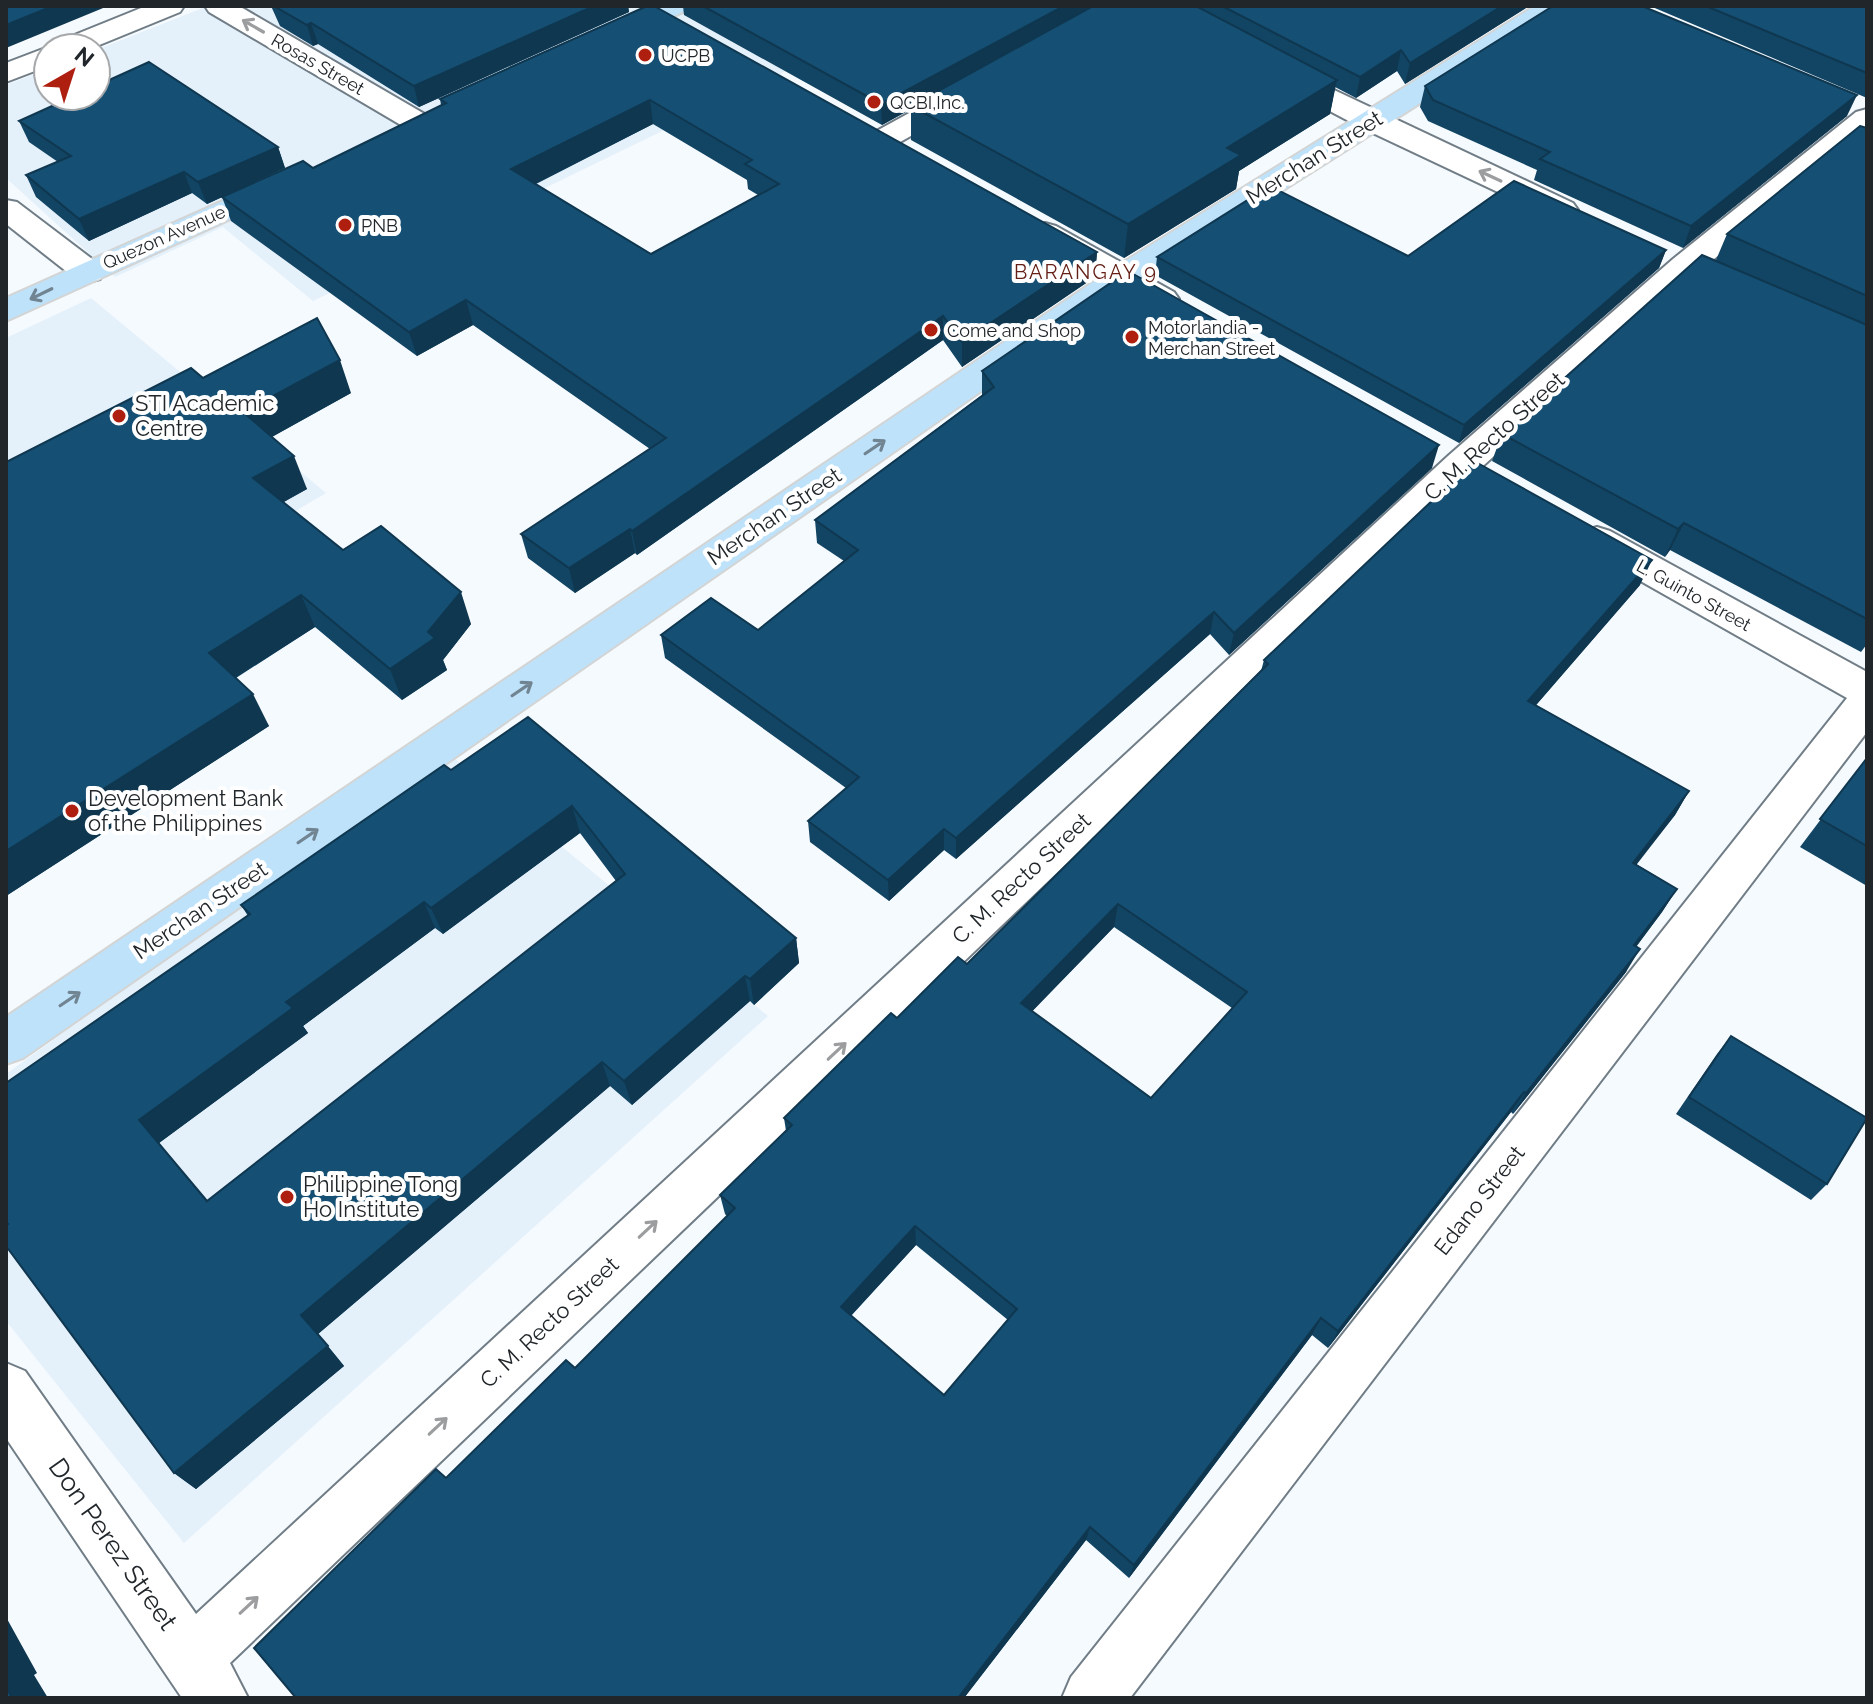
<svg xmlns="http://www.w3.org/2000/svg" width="1873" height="1704" viewBox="0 0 1873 1704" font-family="Raleway,sans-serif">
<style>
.built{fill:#e4f0fa}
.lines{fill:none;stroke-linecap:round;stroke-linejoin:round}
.minor-casing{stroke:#707d86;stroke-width:4}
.major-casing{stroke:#d3d4d4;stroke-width:4}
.minor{fill:#fff;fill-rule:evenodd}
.major{fill:#bfe2fb;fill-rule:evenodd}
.wall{fill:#124463;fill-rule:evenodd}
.shaded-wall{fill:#0f3750}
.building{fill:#154f73;stroke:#0f3750;stroke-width:2;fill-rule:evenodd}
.oneway{stroke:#9b9d9f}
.oneway2{stroke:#708492}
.poi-dot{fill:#ae1f10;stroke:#fff;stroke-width:3}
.labels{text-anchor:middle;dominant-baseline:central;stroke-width:8;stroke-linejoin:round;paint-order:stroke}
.far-poi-label{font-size:18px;fill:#21262a;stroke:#fff;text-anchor:start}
.far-street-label{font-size:18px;fill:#21262a;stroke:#fff}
.far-neighbourhood-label{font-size:20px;letter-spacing:2px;fill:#642017;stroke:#fff}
.street-label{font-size:22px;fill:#21262a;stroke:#fff}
.poi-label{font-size:22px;fill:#21262a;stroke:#fff;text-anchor:start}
.near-street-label{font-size:26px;fill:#21262a;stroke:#fff}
</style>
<rect width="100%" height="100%" fill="#f5fafe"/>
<g class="built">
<polygon points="208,6 1073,6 798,65 313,301 223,227 115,277 6,178 6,85 48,69 48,96 96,96 96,50"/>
<polygon points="91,298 326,493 6,681 6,338"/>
<polygon points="449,754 768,1016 184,1543 6,1321 6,1074"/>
</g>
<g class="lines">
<defs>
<g id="minor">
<polygon points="146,6 184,6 180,12 92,48 53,48 57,42"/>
<polygon points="205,6 239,6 428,116 432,122 428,128 417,131 406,128 209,12"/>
<polygon points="48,47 50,48 48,48 48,66 6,82 6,63"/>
<polygon points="1279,64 1573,203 1578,210 1573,217 1562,219 1551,217 1360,127 1269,79 1264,73 1269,67"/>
<polygon points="963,86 973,89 978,95 973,101 893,146 882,149 871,146 867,140 871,134 953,89"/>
<polygon points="1867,109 1867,133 1697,273 1474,474 230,1663 248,1698 182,1698 6,1438 6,1363 25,1371 196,1614 1448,456 1673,259 1856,112"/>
<polygon points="6,200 17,202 100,265 104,272 100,279 88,282 76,279 6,224"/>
<polygon points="1045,223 1056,226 1174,292 1179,299 1174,306 1162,309 1150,306 1034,240 1029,233 1034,226"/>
<polygon points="1597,527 1610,531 1867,672 1867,732 1130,1698 1062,1698 1071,1677 1847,698 1584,549 1578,540 1584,531"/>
</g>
<g id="major">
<polygon points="650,6 687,6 683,12 619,41 609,43 599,41 595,35 599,29"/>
<polygon points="1535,6 1568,6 1564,12 1135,284 23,1058 6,1064 6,1017 1111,270"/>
<polygon points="281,175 292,177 297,184 292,191 6,321 6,298"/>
</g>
</defs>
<use href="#minor" class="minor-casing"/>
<use href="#major" class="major-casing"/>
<use href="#minor" class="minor"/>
<use href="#major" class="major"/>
</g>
<g class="wall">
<polygon points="271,6 628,6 629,12 419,107 318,44 313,46 280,26"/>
<path d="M 647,6 L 1097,252 L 1095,277 L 962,367 L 943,340 L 637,555 L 635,553 L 575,593 L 528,558 L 521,534 L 650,449 L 473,325 L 417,356 L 231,221 L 222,197 L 313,168 L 441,105 L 440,99 ZM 653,124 L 747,180 L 748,189 L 758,195 L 651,254 L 536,184 Z"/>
<polygon points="683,6 1529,6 1405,84 1397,71 1356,98 1335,87 1330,114 1239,171 1236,189 1124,258 911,140 911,109 882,125 684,15"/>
<polygon points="1650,6 1867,6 1867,98"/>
<polygon points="1425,86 1847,116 1683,248 1534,180 1537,170 1428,121 1420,107"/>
<polygon points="19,121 278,147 285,168 207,204 192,193 89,241 36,197 26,175 58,162 29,142"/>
<polygon points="1867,128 1867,644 1861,652 1670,550 1665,557 1492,461 1502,434 1716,260 1727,234"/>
<polygon points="1666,250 1659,268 1459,443 1155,275 1157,257 1408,256"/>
<polygon points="982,371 1432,468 1229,655 1210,634 956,859 944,850 889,901 810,842 808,821 846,788 665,658 661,635 758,630 844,561 817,543 815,520 982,395"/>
<polygon points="203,378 351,393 272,437 307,489 283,502 343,550 471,624 443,660 447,670 402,700 315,627 236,678 269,726 6,896"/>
<path d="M 1640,585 L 1536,705 L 1689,791 L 1675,815 L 1636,864 L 1677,889 L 1662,912 L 1636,947 L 1626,972 L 1513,1114 L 1511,1112 L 1328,1348 L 1312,1335 L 1129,1578 L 1086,1540 L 964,1698 L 296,1698 L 446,1478 L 575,1368 L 727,1216 L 725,1214 L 720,1195 L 786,1131 L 784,1118 L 897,1018 L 967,964 L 1261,671 L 1264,660 ZM 1114,927 L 1232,1008 L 1151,1098 L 1032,1011 ZM 916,1245 L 1008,1320 L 944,1395 L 851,1316 Z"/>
<path d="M 528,717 L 796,938 L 799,963 L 754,1005 L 750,1001 L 632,1105 L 610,1086 L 318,1334 L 344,1366 L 196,1489 L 174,1473 L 8,1224 L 248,916 L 241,905 L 451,770 ZM 580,833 L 616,881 L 207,1201 L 159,1143 L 308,1033 L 303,1026 L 435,928 L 443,934 Z"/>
<polygon points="1867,758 1867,886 1800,847"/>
<polygon points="1731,1036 1827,1184 1811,1200 1676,1114 1717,1054"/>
</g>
<g class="shaded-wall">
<polygon points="53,6 108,6 6,48 6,25"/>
<polygon points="594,6 628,6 629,12 419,107 414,86"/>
<polygon points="1064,6 1100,6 911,106 911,109 882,125 881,104"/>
<polygon points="1502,6 1529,6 1405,84 1410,63"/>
<polygon points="311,23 318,44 313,46 307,25"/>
<polygon points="1401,50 1397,71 1356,98 1360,77"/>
<polygon points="1337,80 1330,114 1239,171 1236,189 1124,258 1128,224 1227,148"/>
<polygon points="1857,95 1847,116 1683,248 1691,226"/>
<polygon points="650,100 653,124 517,193 511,169"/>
<polygon points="278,147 285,168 207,204 198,182"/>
<polygon points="184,172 192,193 89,241 79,219"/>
<polygon points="1666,250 1659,268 1459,443 1464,425"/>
<polygon points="1097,252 1095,277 962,367 962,342"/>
<polygon points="466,300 473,325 417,356 409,332"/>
<polygon points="943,316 943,340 637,555 632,531"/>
<polygon points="340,360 351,393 257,445 243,412"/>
<polygon points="1439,445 1432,468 1229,655 1234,633"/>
<polygon points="294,456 307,489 268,511 253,478"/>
<polygon points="1684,523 1670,550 1665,557 1678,529"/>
<polygon points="630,529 635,553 575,593 569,568"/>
<polygon points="1652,560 1640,585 1518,726 1528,701"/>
<polygon points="461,592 471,624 443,660 447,670 402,700 390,669 428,632"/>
<polygon points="301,595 315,627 225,684 209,653"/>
<polygon points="1214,612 1210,634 956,859 956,838"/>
<polygon points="253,694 269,726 6,896 6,851"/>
<polygon points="1689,791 1675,815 1620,886 1633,863"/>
<polygon points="572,806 580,833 443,934 431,908"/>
<polygon points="944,829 944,850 889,901 888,880"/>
<polygon points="1677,889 1662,912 1620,968 1634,945"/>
<polygon points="424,902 435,928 303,1026 308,1033 159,1143 139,1120 286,1002"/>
<polygon points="1118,904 1114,927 1019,1025 1021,1003"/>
<polygon points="796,938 799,963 754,1005 750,979"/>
<polygon points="1640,949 1626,972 1513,1114 1526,1093"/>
<polygon points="745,976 750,1001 632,1105 624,1081"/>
<polygon points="602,1062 610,1086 318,1334 344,1366 196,1489 174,1473 301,1315"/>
<polygon points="1524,1092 1511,1112 1328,1348 1338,1331"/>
<polygon points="915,1226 916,1245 843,1324 841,1307"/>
<polygon points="1321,1318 1312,1335 1129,1578 1134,1565"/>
<polygon points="1090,1527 1086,1540 964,1698 957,1698"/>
<polygon points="6,1617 37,1673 34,1675 48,1698 12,1698 6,1687"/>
</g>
<g class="building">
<polygon points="6,6 53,6 6,25"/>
<polygon points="274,6 594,6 414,86 311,23 307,25"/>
<path d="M 647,6 L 654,6 L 1097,252 L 962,342 L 943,316 L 632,531 L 630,529 L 569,568 L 521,534 L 666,438 L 466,300 L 409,332 L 222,197 L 303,161 L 313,168 L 446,103 L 440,99 ZM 650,100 L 752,160 L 745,164 L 779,184 L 651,254 L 511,169 Z"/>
<polygon points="703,6 1064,6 881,104"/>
<polygon points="1093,6 1196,6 1337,80 1227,148 1241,155 1128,224 911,106"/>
<polygon points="1222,6 1502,6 1410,63 1401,50 1360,77"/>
<polygon points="1553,6 1642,6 1857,95 1691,226 1540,159 1550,152 1433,100 1425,86"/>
<polygon points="1706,6 1867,6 1867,73"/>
<polygon points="149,62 278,147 198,182 184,172 79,219 26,175 71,156 19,121 74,96 96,96 96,86"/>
<polygon points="1860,126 1867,128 1867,296 1727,234"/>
<polygon points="1514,181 1666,250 1464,425 1157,257 1270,186 1408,256"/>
<polygon points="1702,255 1867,325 1867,619 1684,523 1678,529 1502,434"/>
<polygon points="1128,271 1439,445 1234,633 1214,612 956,838 944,829 888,880 808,821 859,777 661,635 711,598 758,630 858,550 815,520 994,387 982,371"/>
<polygon points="317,318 340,360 243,412 294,456 253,478 343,550 381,526 461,592 428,632 435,638 390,669 301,595 209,653 253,694 6,851 6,462 191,368 203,378"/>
<path d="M 1474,461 L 1652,560 L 1528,701 L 1689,791 L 1633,863 L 1677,889 L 1634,945 L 1640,949 L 1526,1093 L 1524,1092 L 1338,1331 L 1321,1318 L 1134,1565 L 1090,1527 L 958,1698 L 296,1698 L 254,1648 L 436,1469 L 446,1478 L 566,1360 L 575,1368 L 735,1208 L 720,1195 L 792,1125 L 784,1118 L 891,1013 L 897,1018 L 958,957 L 967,964 L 1268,664 L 1264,660 ZM 1118,904 L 1247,992 L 1151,1098 L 1021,1003 ZM 915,1226 L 1017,1309 L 944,1395 L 841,1307 Z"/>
<path d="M 528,717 L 796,938 L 750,979 L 745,976 L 624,1081 L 602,1062 L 301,1315 L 328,1346 L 174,1473 L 6,1246 L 6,1225 L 8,1224 L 6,1222 L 6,1083 L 250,914 L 241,905 L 444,765 L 451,770 ZM 572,806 L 625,874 L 207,1201 L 139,1120 L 293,1008 L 286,1002 L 424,902 L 431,908 Z"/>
<polygon points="1867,758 1867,846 1820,819"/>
<polygon points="1731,1036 1867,1118 1827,1184 1689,1097"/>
<polygon points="6,1687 12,1698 6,1698"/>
</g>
<defs><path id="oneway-shaft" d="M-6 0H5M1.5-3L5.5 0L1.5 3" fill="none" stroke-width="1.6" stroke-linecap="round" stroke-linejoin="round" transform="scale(2)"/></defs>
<g class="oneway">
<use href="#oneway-shaft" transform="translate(253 26) rotate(-150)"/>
<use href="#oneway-shaft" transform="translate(1490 176) rotate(-155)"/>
<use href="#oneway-shaft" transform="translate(837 1051) rotate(-43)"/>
<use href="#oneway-shaft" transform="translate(648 1229) rotate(-43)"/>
<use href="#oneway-shaft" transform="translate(438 1426) rotate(-43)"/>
<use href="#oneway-shaft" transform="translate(249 1605) rotate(-43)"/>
</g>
<g class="oneway2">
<use href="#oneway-shaft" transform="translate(41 294) rotate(154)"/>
<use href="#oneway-shaft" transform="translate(875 447) rotate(-34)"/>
<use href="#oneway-shaft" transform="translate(522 689) rotate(-34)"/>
<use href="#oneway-shaft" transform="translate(308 836) rotate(-34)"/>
<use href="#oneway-shaft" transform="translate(70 999) rotate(-34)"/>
</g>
<g class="poi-dot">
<circle cx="645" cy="55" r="8"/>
<circle cx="874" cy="102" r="8"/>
<circle cx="345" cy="225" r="8"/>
<circle cx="931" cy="330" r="8"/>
<circle cx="1132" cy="337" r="8"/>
<circle cx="119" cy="416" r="8"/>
<circle cx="72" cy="811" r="8"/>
<circle cx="287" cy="1197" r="8"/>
</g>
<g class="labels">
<g class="far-poi-label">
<text x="661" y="55">UCPB</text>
<text x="890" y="102">QCBI,Inc.</text>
<text x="361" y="225">PNB</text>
<text x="1148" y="327">Motorlandia -<tspan x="1148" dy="21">Merchan Street</tspan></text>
<text x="947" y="330">Come and Shop</text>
</g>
<g class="far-street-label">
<text transform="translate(318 64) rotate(30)">Rosas Street</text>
<text transform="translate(164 237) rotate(-24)">Quezon Avenue</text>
<text transform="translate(1694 595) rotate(29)">L. Guinto Street</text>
</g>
<g class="far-neighbourhood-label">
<text x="1086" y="272">BARANGAY 9</text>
</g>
<g class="street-label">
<text transform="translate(1314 157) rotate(-32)">Merchan Street</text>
<text transform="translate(1494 436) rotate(-42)">C. M. Recto Street</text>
<text transform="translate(774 516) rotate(-34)">Merchan Street</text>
<text transform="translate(1021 878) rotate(-43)">C. M. Recto Street</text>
<text transform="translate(200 910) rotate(-34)">Merchan Street</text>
<text transform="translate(1479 1200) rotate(-52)">Edano Street</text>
<text transform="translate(549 1322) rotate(-43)">C. M. Recto Street</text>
</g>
<g class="poi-label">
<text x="135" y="403">STI Academic<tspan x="135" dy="25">Centre</tspan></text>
<text x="88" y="798">Development Bank<tspan x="88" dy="25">of the Philippines</tspan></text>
<text x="303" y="1184">Philippine Tong<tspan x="303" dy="25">Ho Institute</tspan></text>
</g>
<g class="near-street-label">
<text transform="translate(113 1544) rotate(55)">Don Perez Street</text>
</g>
</g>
<rect width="1873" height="1704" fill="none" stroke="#21262a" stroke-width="16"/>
<g transform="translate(72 72) rotate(39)"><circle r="38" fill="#ffffff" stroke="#a6a8aa" stroke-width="2"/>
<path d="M0-6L14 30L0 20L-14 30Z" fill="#ae1f10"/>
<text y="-12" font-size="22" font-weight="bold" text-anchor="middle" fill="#21262a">N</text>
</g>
</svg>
